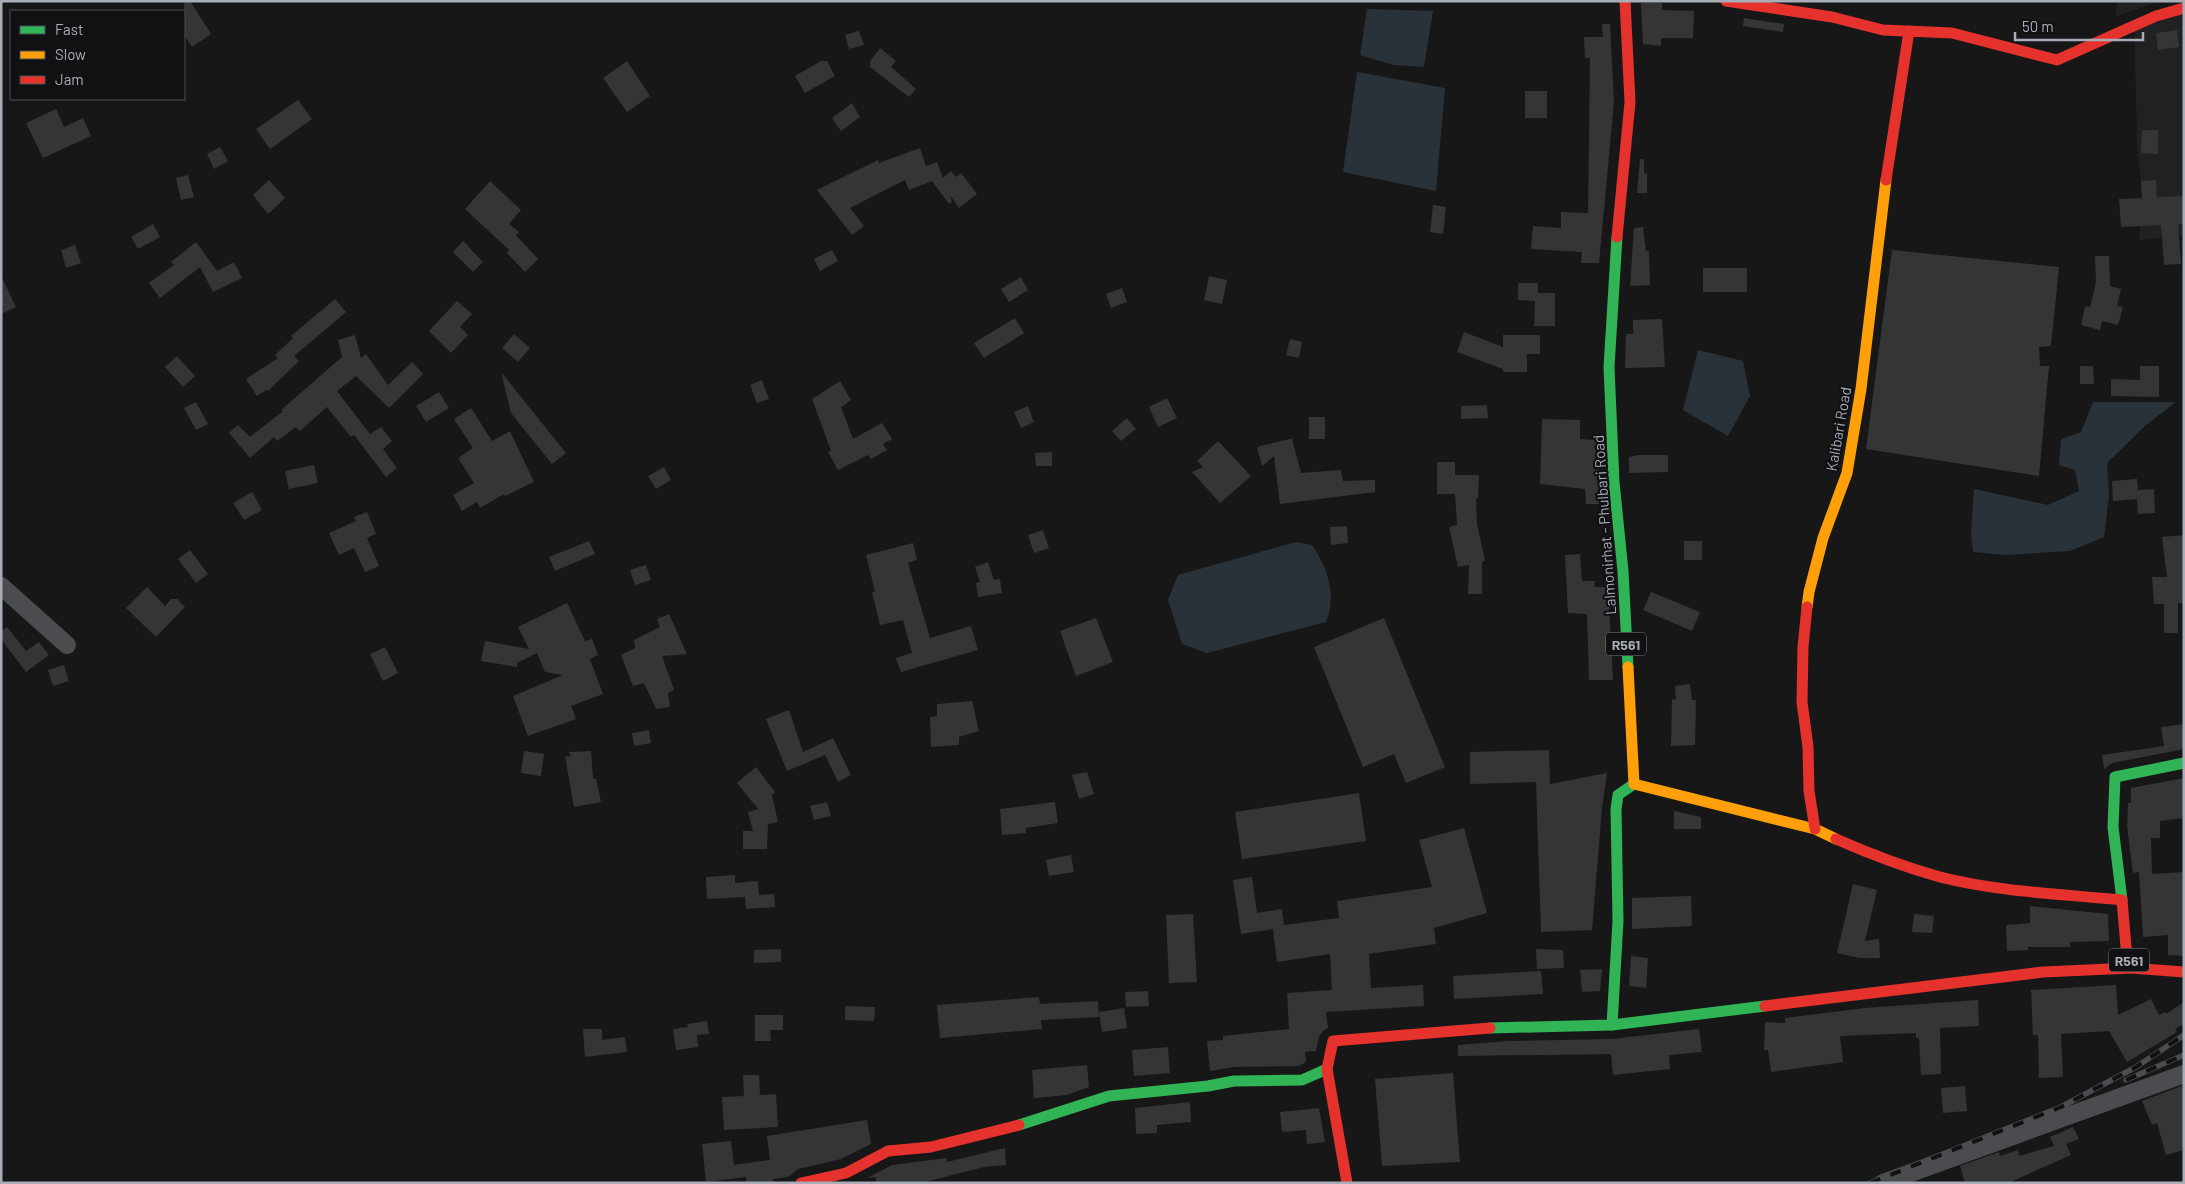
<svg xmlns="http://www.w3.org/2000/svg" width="2185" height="1184" viewBox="0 0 2185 1184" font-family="Barlow,sans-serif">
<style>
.built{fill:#212123}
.water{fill:#2a3239}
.building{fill:#353536}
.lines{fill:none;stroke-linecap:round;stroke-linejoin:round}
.street{stroke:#4b4c50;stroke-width:18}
.fast{stroke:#30b455;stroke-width:11}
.slow{stroke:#ff9f0a;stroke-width:11}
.jam{stroke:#e5322d;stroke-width:11}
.rail-casing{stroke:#4b4c4f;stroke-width:5.5}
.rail{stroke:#111113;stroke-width:4;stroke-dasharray:11;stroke-linecap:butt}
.labels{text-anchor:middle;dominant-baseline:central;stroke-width:4.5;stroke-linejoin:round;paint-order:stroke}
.shield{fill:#111113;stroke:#7b7e86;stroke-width:1}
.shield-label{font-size:14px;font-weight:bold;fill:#a8adb8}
.street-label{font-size:15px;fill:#a8adb8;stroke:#111113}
</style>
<rect width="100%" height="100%" fill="#171717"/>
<g class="built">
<polygon points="2117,1 2161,1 2116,16"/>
<polygon points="2184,8 2184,235 2139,240 2142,197 2137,138 2134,23"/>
</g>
<g class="water">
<polygon points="1367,9 1433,11 1424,67 1394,65 1360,55"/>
<polygon points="1357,72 1445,88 1436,191 1343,172"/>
<polygon points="1698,350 1743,361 1750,396 1728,436 1683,410"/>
<polygon points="2093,402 2176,402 2146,425 2107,463 2109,496 2104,537 2070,551 2005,555 1973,552 1971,533 1974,489 2048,505 2079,491 2075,470 2059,465 2061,439 2081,432"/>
<path d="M 1296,542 L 1312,545 C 1328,568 1337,596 1326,622 L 1207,653 L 1182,644 L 1168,600 L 1178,575 Z"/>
</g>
<g class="building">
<polygon points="184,1 190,1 211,34 192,47 184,35"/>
<polygon points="1641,3 1662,3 1662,10 1694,11 1693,38 1661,38 1661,46 1643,44"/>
<polygon points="1744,18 1784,24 1783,32 1743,26"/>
<polygon points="1602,24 1610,24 1614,102 1599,263 1581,263 1582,252 1531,249 1533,226 1561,228 1561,212 1588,213 1590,58 1585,58 1584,37 1603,37"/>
<polygon points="2177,30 2179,47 2158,50 2156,33"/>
<polygon points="859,31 864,45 849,49 845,35"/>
<polygon points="880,48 896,61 891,67 916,89 909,97 870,67 870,61"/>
<polygon points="627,61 650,96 627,112 603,78"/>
<polygon points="821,61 827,61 835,76 805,93 795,76"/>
<rect x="1525" y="91" width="22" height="27"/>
<polygon points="298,100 312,119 270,149 256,129"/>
<polygon points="852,103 860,117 841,131 832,118"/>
<polygon points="56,109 64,127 83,118 91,136 43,158 26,123"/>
<polygon points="2142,130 2158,130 2158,154 2141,153"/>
<polygon points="220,147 228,161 214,169 207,154"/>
<polygon points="920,148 926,166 937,162 943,178 951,171 956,177 961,173 977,194 959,208 950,195 952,202 949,204 932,181 909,190 905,180 850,208 864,226 852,235 817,190 878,160 879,163"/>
<polygon points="1640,159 1644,159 1644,173 1647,174 1647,193 1637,193"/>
<polygon points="188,175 194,197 181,200 176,178"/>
<polygon points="269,180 285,198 268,214 253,195"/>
<polygon points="2156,180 2157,197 2184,196 2184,224 2178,224 2181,264 2164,265 2161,225 2121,227 2119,199 2142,198 2141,181"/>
<polygon points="490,181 521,210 509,224 519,232 516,235 538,259 525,272 507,253 509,250 465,209"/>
<polygon points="1433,205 1446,207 1443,234 1430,232"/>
<polygon points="153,224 160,237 138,249 131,237"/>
<polygon points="1643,227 1646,251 1649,251 1650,285 1630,286 1634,228"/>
<polygon points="463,241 483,262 473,272 453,252"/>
<polygon points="196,242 217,271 234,262 242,278 213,292 200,267 160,298 149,283 174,265 171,262"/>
<polygon points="75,245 81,263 66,268 61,250"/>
<polygon points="832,250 838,261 820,271 814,259"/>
<polygon points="1892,250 2059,267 2051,346 2039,347 2040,366 2049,366 2039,476 1866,449"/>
<polygon points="2095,256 2109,256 2110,286 2121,289 2117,306 2123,307 2118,325 2102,321 2100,330 2081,325 2085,306 2090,307 2096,282"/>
<rect x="1703" y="268" width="44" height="24"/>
<polygon points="1,276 16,307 1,314"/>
<polygon points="1209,276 1227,280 1222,304 1204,300"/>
<polygon points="1021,277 1028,290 1009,302 1001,289"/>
<polygon points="1518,283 1538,283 1538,293 1555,293 1555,326 1534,326 1535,301 1518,300"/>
<polygon points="1122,288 1127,302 1111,308 1106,294"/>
<polygon points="335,299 346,312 294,356 299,361 268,391 266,390 257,396 246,379 278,358 275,355 293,338 291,336"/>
<polygon points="457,301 472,314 460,327 468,335 451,353 429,331"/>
<polygon points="1015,318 1024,333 984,358 974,343"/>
<polygon points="1662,319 1665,367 1625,368 1626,334 1633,334 1633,320"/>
<polygon points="1464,332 1503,347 1503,335 1540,335 1540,354 1527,354 1527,372 1503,372 1503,369 1457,352"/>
<polygon points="514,334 530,348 518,362 502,348"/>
<polygon points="355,335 361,358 366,354 388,385 412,362 423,374 389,408 356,376 337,391 370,434 381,427 392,441 383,449 397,468 386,477 354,435 351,437 327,407 300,431 296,427 277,441 274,437 250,458 229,433 238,425 250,437 283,411 281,410 342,357 338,340"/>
<polygon points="1290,339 1302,342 1299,358 1286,355"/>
<polygon points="177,356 195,376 183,387 165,367"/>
<polygon points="2080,366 2093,366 2094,384 2080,384"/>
<polygon points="2140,366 2159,366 2159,397 2111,396 2111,379 2140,380"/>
<polygon points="501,372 566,453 552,464 511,413"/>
<polygon points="762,380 769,399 757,403 750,385"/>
<polygon points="840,381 851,400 841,407 853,439 882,423 892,439 883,444 887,450 871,459 868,455 838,470 828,452 831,451 812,399"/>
<polygon points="439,392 449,408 426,422 416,406"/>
<polygon points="1167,398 1177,418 1158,427 1149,407"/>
<polygon points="196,402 208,424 196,430 184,408"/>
<polygon points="1487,405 1488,418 1461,419 1461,406"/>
<polygon points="1028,406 1034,422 1021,428 1014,412"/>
<polygon points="471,408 492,441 510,431 534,482 505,496 504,494 480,508 477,502 462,511 453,495 474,483 458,458 473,448 454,419"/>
<rect x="1309" y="417" width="16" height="22"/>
<polygon points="1127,418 1136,429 1121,441 1112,431"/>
<polygon points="1542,419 1580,420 1580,439 1597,440 1600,504 1586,504 1585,489 1540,484"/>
<polygon points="1294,438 1292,439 1301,473 1341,470 1343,481 1375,480 1375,492 1280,504 1274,456 1262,466 1257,447"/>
<polygon points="1218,441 1251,476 1220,503 1192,472 1203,467 1197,461"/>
<polygon points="1052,452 1052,466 1036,466 1035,453"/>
<polygon points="1638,455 1668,455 1668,472 1629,473 1629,457"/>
<polygon points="1437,462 1455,462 1455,475 1479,475 1478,498 1476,498 1477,524 1485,561 1482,562 1482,594 1468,594 1469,565 1458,567 1449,527 1457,525 1455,494 1437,494"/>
<polygon points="314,465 318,483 289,489 285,471"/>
<polygon points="664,467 671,480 656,489 648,476"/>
<polygon points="2137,479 2138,490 2154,489 2155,513 2138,514 2137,499 2113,501 2112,481"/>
<polygon points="252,492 262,510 244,520 233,503"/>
<polygon points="367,512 376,534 367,538 379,566 365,572 354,548 339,555 329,533 356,521 354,517"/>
<polygon points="1347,526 1348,543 1331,545 1330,527"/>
<polygon points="1043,530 1049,548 1034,553 1028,535"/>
<polygon points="2184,535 2184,603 2178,603 2178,633 2164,633 2164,604 2154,604 2152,577 2167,577 2162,537"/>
<polygon points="589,541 595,554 555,571 549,557"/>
<rect x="1684" y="541" width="18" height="19"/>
<polygon points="913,543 917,560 908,563 930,638 971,626 978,650 901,672 896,658 912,653 903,620 880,625 872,592 875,591 866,555"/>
<polygon points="190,550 208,574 196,583 178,559"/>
<polygon points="1580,554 1582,581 1595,581 1594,587 1608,587 1613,680 1589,680 1587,614 1568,613 1565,555"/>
<polygon points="988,562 994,580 1000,579 1002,593 978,597 976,583 980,582 975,567"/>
<polygon points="646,565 651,580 635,585 630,570"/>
<polygon points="147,587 165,606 171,599 177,599 185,607 156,637 126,608"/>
<polygon points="1651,592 1700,612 1692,631 1643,610"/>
<polygon points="567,603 585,641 592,639 598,655 590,659 603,694 571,706 576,719 528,736 513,696 563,675 545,672 537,653 517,663 517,667 481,661 485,641 529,649 518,627"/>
<polygon points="669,614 687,654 662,656 674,690 668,693 670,707 656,709 644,683 633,686 621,655 635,648 634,640 660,627 657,619"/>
<polygon points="1096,618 1113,662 1076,676 1060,631"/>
<polygon points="1384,618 1445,767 1406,783 1394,754 1363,767 1314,647"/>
<polygon points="7,627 26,651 39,642 49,655 26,672 1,639 1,632"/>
<polygon points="385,647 398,673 383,681 370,654"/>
<polygon points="64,665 69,681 53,686 48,670"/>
<polygon points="1690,684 1692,700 1696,700 1695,745 1671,746 1672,699 1676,700 1675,686"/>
<polygon points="972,701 979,731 959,737 959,745 931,747 930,717 937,716 937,704"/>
<polygon points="789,710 803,752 833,738 851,775 838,782 825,755 787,771 766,719"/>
<polygon points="2184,724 2184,749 2112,763 2104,769 2102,755 2164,746 2161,727"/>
<polygon points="649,730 651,743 634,746 632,733"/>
<polygon points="1549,750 1550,784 1607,773 1602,808 1592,930 1541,932 1536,782 1470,784 1470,752"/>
<polygon points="524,751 544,754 541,776 521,773"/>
<polygon points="591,751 593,779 596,779 601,802 574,807 565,756 571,757 569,752"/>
<polygon points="756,767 775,792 772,795 778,822 768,824 767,849 743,849 743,831 753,831 748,812 758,809 737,783"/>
<polygon points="1087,772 1094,794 1079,799 1072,775"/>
<polygon points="2184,778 2184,818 2160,821 2160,838 2151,838 2152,874 2184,872 2184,956 2168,955 2168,935 2143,937 2139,872 2133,873 2127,826 2128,803 2131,803 2131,788"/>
<polygon points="1359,793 1366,841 1242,859 1235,812"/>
<polygon points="827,802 831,816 814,820 810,806"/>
<polygon points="1055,802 1058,823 1026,828 1026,833 1002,835 1000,809"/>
<polygon points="1674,811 1701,817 1701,829 1674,829"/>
<polygon points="1464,828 1487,913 1434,928 1436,944 1369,954 1371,988 1423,985 1424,1006 1326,1012 1328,1028 1323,1031 1319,1037 1316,1051 1305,1052 1306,1062 1299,1066 1234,1067 1210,1071 1207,1041 1223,1040 1223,1036 1289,1029 1287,993 1332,990 1330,954 1277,962 1273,929 1241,934 1233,880 1252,877 1257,913 1282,909 1284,925 1339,918 1337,901 1432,887 1419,840"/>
<polygon points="1071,855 1074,872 1049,876 1046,860"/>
<polygon points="735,875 735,883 758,881 759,895 774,894 775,907 746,909 745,897 707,899 706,877"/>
<polygon points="1853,884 1877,890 1865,941 1879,939 1880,958 1859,958 1837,953"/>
<polygon points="1691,896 1692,926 1632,929 1632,898"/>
<polygon points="2030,906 2108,914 2109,941 2070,942 2070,947 2028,947 2028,950 2007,951 2006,925 2030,923"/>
<polygon points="1193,914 1197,982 1169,983 1166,915"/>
<polygon points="1914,914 1934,916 1932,933 1912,932"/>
<polygon points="781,949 781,962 754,963 754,950"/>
<polygon points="1536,949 1563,950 1564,968 1537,969"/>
<polygon points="1631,956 1648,958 1646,988 1629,986"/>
<polygon points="1602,969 1600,991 1582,992 1580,970"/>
<polygon points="1541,971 1543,994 1454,999 1453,976"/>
<polygon points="2116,985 2118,1015 2151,999 2159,1015 2165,1012 2166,1014 2184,1002 2184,1024 2175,1029 2177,1032 2127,1062 2109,1031 2061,1034 2063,1077 2039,1078 2038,1035 2033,1035 2031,990"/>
<polygon points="1148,991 1149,1006 1126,1007 1125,992"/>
<polygon points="1039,997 1040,1004 1098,1001 1099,1017 1041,1020 1042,1029 940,1038 937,1005"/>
<polygon points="1978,1000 1979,1026 1940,1028 1941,1074 1921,1075 1919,1038 1916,1038 1916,1033 1840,1036 1843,1062 1771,1072 1768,1050 1764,1050 1765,1022 1785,1023 1785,1018 1865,1008"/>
<polygon points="845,1006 875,1007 874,1021 845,1020"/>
<polygon points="1124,1008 1127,1028 1102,1032 1099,1012"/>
<polygon points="755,1015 783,1015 783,1030 770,1030 771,1041 755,1041"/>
<polygon points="707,1021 709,1034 697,1035 698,1047 676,1050 673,1029 688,1027 687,1024"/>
<polygon points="583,1029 602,1029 602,1040 625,1037 627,1052 585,1057"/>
<polygon points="1699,1029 1702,1052 1669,1055 1670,1069 1613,1075 1611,1054 1458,1056 1458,1045 1509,1041 1612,1039"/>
<polygon points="1168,1047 1170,1073 1134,1076 1132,1050"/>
<polygon points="1087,1065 1089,1087 1067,1095 1034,1098 1032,1070"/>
<polygon points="1453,1073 1460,1162 1382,1166 1375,1079"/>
<polygon points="743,1075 759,1075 760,1095 776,1094 778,1127 724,1130 722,1097 744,1096"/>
<polygon points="2184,1085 2184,1150 2166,1155 2157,1123 2152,1125 2142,1101"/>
<polygon points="1965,1086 1967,1111 1943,1113 1941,1088"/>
<polygon points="1190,1102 1191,1122 1157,1125 1157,1133 1136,1134 1135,1108"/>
<polygon points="1319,1108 1325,1142 1307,1144 1306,1130 1282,1132 1280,1112"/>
<polygon points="867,1120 871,1144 841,1159 798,1169 788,1177 773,1179 773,1183 746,1183 746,1177 706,1182 702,1144 731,1141 734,1165 770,1160 767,1136"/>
<polygon points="2073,1127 2079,1139 2066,1144 2071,1155 2008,1183 1965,1183 1960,1166 1999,1152 2000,1156 2018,1150 2019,1156 2054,1146 2050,1137"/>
<polygon points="1005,1148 1006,1165 984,1167 921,1183 876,1183 876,1177 867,1178 892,1165 947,1158 947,1162"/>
</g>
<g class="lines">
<g class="street">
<polyline points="1,586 67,645"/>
<polyline points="1883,1183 2184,1074"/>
</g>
<g class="fast">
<polyline points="1617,237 1609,367 1614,482 1623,571 1628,667"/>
<polyline points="2122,900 2113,827 2115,777 2184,763"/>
<polyline points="1612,1025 1618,921 1616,809 1618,795 1634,784"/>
<polyline points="1490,1028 1612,1025 1765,1006"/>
<polyline points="1019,1125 1109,1096 1208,1086 1234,1081 1302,1080 1327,1069"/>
</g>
<g class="slow">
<polyline points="1807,607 1809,592 1823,538 1847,473 1861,389 1886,180"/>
<polyline points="1628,667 1634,784 1815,829 1836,839"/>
</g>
<g class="jam">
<polyline points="1726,1 1832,17 1883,30 1952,33 2057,60 2156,16 2184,8"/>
<polyline points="1886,180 1909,31"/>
<polyline points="1617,237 1630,102 1625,1"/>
<polyline points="1807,607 1803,647 1802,702 1808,747 1809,791 1815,829"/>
<path d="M 1836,839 C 1870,854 1904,867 1940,877 C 1999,892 2062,894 2122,900 L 2126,947 L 2131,968 L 2184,972"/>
<polyline points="1765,1006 2043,972 2131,968"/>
<polyline points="801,1183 846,1173 888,1151 931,1147 1019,1125"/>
<polyline points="1347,1183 1327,1069 1333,1041 1490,1028"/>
</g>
<defs>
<g id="rail">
<polyline points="2126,1080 2184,1055"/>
<polyline points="1870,1183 2061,1107 2136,1067 2184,1035"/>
</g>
</defs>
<use href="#rail" class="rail-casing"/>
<use href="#rail" class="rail"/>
</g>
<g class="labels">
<g class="shield">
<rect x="1606" y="632.5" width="40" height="23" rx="4"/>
<rect x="2109" y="948.5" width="40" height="23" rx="4"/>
</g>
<g class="shield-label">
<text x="1626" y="644">R561</text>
<text x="2129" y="960">R561</text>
</g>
<g class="street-label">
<text transform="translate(1838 429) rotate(-80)">Kalibari Road</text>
<text transform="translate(1604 525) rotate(-94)">Lalmonirhat - Phulbari Road</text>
</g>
</g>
<rect width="2185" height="1184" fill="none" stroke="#a8adb8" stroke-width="5"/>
<rect x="10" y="10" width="175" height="90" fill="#111113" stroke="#4d4f55"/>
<rect x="20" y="26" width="25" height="8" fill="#30b455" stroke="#4d4f55"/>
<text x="55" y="35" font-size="15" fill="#a8adb8">Fast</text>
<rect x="20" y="51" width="25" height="8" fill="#ff9f0a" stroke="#4d4f55"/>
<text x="55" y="60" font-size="15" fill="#a8adb8">Slow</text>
<rect x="20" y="76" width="25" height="8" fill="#e5322d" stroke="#4d4f55"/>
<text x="55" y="85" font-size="15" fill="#a8adb8">Jam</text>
<path d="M2015 32v8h128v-8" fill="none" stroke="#a8adb8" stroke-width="2.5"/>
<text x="2022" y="32" font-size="15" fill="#a8adb8" stroke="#111113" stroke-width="4" paint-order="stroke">50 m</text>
</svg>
